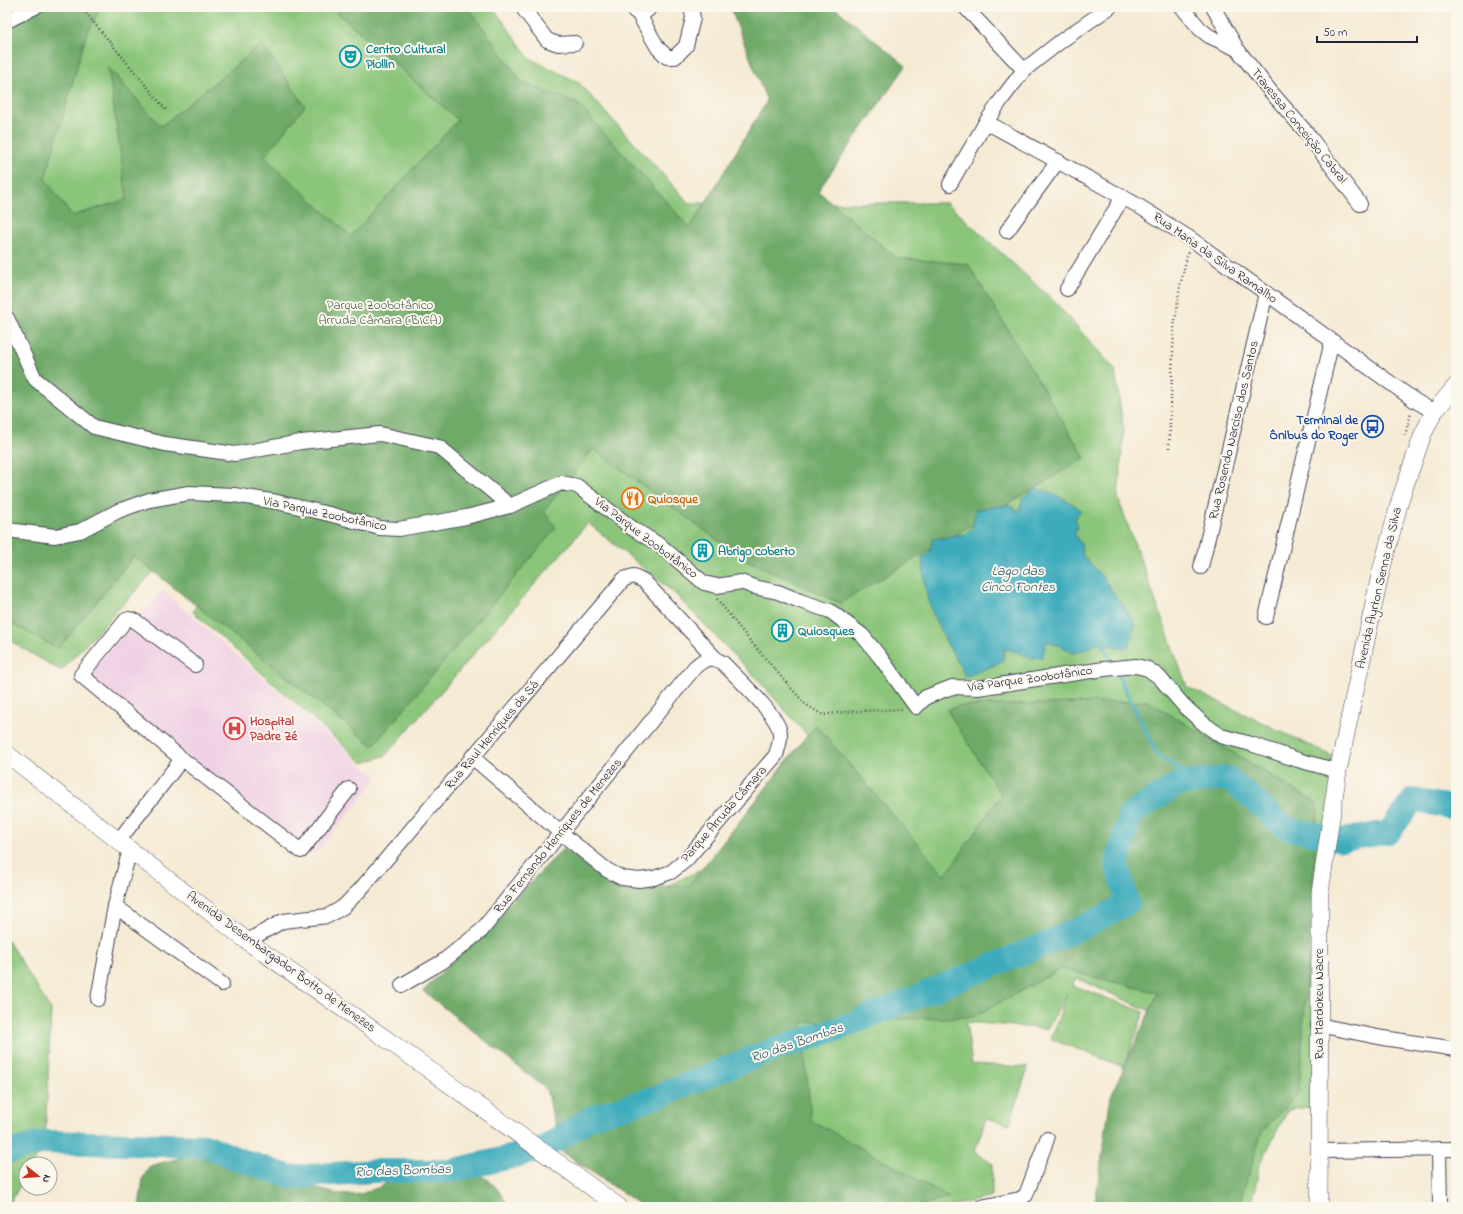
<svg xmlns="http://www.w3.org/2000/svg" width="1463" height="1214" viewBox="0 0 1463 1214" font-family="'Indie Flower',sans-serif">
<style>
.built{fill:#f0d0e5}
.green{fill:#8ac579;stroke:#56745a}
.forest{fill:#6faa69;stroke:#486652}
.water{fill:#3eabbc;stroke:#30667c}
.lines{fill:none;stroke-linecap:round;stroke-linejoin:round}
.stream{stroke:#3eabbc;stroke-width:4}
.river{stroke:#3eabbc;stroke-width:24}
.minor-casing{stroke:#424052;stroke-width:16}
.major-casing{stroke:#424052;stroke-width:18}
.path{stroke:#424052;stroke-width:2.5;stroke-dasharray:1 3;stroke-linecap:butt}
.minor{stroke:#fff;stroke-width:14}
.major{stroke:#fff;stroke-width:17}
.labels{text-anchor:middle;dominant-baseline:central;stroke-width:4;stroke-linejoin:round;paint-order:stroke}
.culture-label{font-size:13px;font-weight:bold;fill:#0d838f;stroke:#fbf7ec;text-anchor:start}
.street-label{font-size:13px;fill:#22223b;stroke:#fbf7ec}
.park-label{font-size:13px;fill:#465b51;stroke:#fbf7ec}
.transit-label{font-size:13px;font-weight:bold;fill:#164399;stroke:#fbf7ec;text-anchor:end}
.food-label{font-size:13px;font-weight:bold;fill:#c56008;stroke:#fbf7ec;text-anchor:start}
.health-label{font-size:13px;font-weight:bold;fill:#be3a42;stroke:#fbf7ec;text-anchor:start}
.water-label{font-size:14px;font-style:italic;fill:#2d596f;stroke:#fbf7ec}
</style>
<rect width="100%" height="100%" fill="#fbf7ec"/>
<filter id="ink" filterUnits="userSpaceOnUse"><feTurbulence type="fractalNoise" baseFrequency=".025" numOctaves="2"/><feDisplacementMap in="SourceGraphic" scale="8" xChannelSelector="R" yChannelSelector="G"/><feConvolveMatrix kernelMatrix="1 2 1 2 8 2 1 2 1" color-interpolation-filters="sRGB"/></filter>
<filter id="wash" filterUnits="userSpaceOnUse"><feTurbulence type="fractalNoise" baseFrequency=".012" numOctaves="4" result="noise"/><feDisplacementMap in="SourceGraphic" scale="16" xChannelSelector="R" yChannelSelector="G"/><feGaussianBlur stdDeviation="0.9" result="paint"/><feColorMatrix in="noise" values="0 0 0 0 0 0 0 0 0 0 0 0 0 0 0 0 0 1.4 0 .05"/><feComposite in="paint" operator="in"/></filter>
<g filter="url(#wash)">
<rect width="100%" height="100%" fill="#f5ead4"/>
<polygon class="built" points="163,591 377,778 315,855 85,678"/>
<g class="green">
<polygon points="7,7 493,7 529,58 578,82 689,203 947,203 1055,302 1115,370 1124,431 1118,498 1187,687 1345,762 1318,874 1315,1106 1288,1110 1259,1166 1252,1207 1093,1207 1125,1075 1150,1011 1076,978 1072,985 1144,1012 1124,1067 1051,1039 1067,994 1047,1029 966,1022 972,1064 1028,1067 1010,1124 986,1118 975,1151 992,1164 992,1197 947,1207 690,1207 565,1093 432,998 461,984 617,890 665,887 704,868 807,735 760,682 673,592 588,523 386,755 363,763 193,612 214,574 187,536 61,671 7,639"/>
<polygon points="7,939 51,1010 45,1142 33,1164 26,1164 26,1175 8,1207"/>
</g>
<g class="forest">
<polygon points="7,7 101,7 86,35 45,179 72,216 127,199 108,67 161,126 262,44 305,106 264,157 351,236 458,120 338,13 339,7 468,7 522,82 578,104 690,228 767,101 730,7 834,7 906,66 818,191 897,258 968,264 1085,458 840,603 742,558 593,449 544,511 556,528 373,746 134,556 58,649 7,621"/>
<polygon points="1148,701 1318,804 1299,1093 1262,1132 1238,1207 1106,1207 1096,1196 1111,1096 1158,993 1061,969 973,1017 802,1022 811,1120 949,1197 916,1207 644,1207 562,1152 546,1089 423,991 563,849 626,889 689,885 816,725 945,876 1001,795 947,710 958,706"/>
<polygon points="187,1156 201,1157 265,1176 280,1178 333,1193 348,1195 361,1194 382,1186 403,1171 416,1166 430,1162 447,1163 461,1167 489,1180 500,1192 509,1207 139,1207 143,1178 150,1166"/>
</g>
<path class="water" d="M 1036,488 C 1053,493 1067,499 1081,510 L 1075,518 L 1078,527 L 1074,533 L 1081,544 L 1083,556 L 1101,575 L 1135,623 L 1129,647 L 1114,647 L 1097,642 L 1087,649 L 1073,653 L 1065,648 L 1047,641 L 1042,657 L 1030,658 L 1018,652 L 1004,649 L 1003,661 L 966,677 C 952,652 936,627 928,599 C 924,586 924,571 922,557 L 930,553 L 933,539 L 950,537 L 957,535 L 963,535 L 972,529 L 976,509 L 1008,505 L 1019,511 L 1023,498 Z"/>
<g class="lines">
<g class="stream">
<polyline points="1100,639 1113,665"/>
<polyline points="1116,671 1158,756 1200,781"/>
</g>
<polyline class="river" points="7,1152 45,1142 208,1146 235,1158 291,1177 375,1171 450,1171 541,1150 592,1117 657,1097 761,1054 843,1027 1047,943 1089,924 1128,903 1117,865 1130,815 1177,784 1228,778 1286,828 1342,840 1389,832 1413,800 1456,808"/>
</g>
</g>
<g filter="url(#ink)">
<g class="lines">
<defs>
<g id="minor">
<polyline points="522,7 547,40 558,44 575,43"/>
<path d="M 631,7 C 636,15 645,15 650,7"/>
<polyline points="965,7 1024,70"/>
<polyline points="1182,7 1200,29 1209,36 1237,49"/>
<polyline points="1213,7 1237,49 1271,92 1306,132 1360,204"/>
<polyline points="638,13 658,48 667,57 675,57 686,46 693,18 691,7"/>
<polyline points="7,21 35,7"/>
<polyline points="986,122 1137,205 1191,239 1414,400 1434,412"/>
<polyline points="950,184 986,122 1004,96 1024,70 1061,41 1110,7"/>
<polyline points="1007,231 1058,161"/>
<polyline points="1067,289 1123,197"/>
<polyline points="7,318 35,379 94,427 165,444 235,454 301,442 380,434 439,447 510,506"/>
<polyline points="7,530 55,536 80,531 118,511 149,500 189,493 234,495 277,502 329,514 380,528 399,529 466,517 510,506 561,483 577,486 632,528 661,546 704,583 717,586 741,582 754,587 778,592 800,601 830,611 862,635 880,657 916,707 926,697 952,687 978,688 1104,669 1136,666 1148,669 1159,677 1185,707 1204,724 1221,736 1251,744 1298,760 1338,771"/>
<polyline points="1201,567 1266,293"/>
<polyline points="1266,617 1332,341"/>
<polyline points="182,759 81,675 126,620 129,619 134,620 195,665"/>
<polyline points="119,840 182,759 301,851 349,789"/>
<polyline points="130,849 115,906 222,984"/>
<polyline points="247,941 283,921 328,916 343,907 360,890 624,579 634,576 644,581 716,659"/>
<path d="M 402,985 L 442,962 L 481,931 L 695,667 C 705,658 711,656 723,663 C 737,678 779,716 780,733 C 781,740 778,748 776,755 L 686,860 L 671,872 L 654,878 L 639,880 L 622,878 L 607,870 L 561,833 L 472,757"/>
<polyline points="98,999 115,906"/>
<polyline points="1318,1025 1383,1038 1456,1049"/>
<polyline points="1439,1149 1440,1207"/>
<polyline points="1320,1151 1456,1149"/>
<polyline points="981,1207 1020,1199 1026,1195 1047,1139"/>
</g>
<g id="major">
<polyline points="7,754 247,941 413,1058 619,1207"/>
<polyline points="1319,1207 1320,893 1338,771 1380,575 1401,497 1423,434 1434,412 1456,386"/>
</g>
</defs>
<use href="#minor" class="minor-casing"/>
<use href="#major" class="major-casing"/>
<g class="path">
<polyline points="81,7 167,111"/>
<polyline points="1405,435 1411,413"/>
<polyline points="1169,448 1174,327 1180,286 1188,252"/>
<path d="M 717,599 L 751,642 L 805,704 L 823,715 C 849,710 875,711 902,709"/>
</g>
<use href="#minor" class="minor"/>
<use href="#major" class="major"/>
</g>
</g>
<defs>
<symbol id="theatre-ring" viewBox="-11 -11 22 22"><circle r="9.5" fill="#fbf7ec" stroke="#0f9aa8" stroke-width="1.5"/><path d="M-5-5.5Q0-4 5-5.5V0Q5 5 0 6Q-5 5-5 0ZM-3.3-2.5H-1v1.5H-3.3ZM1-2.5H3.3v1.5H1ZM-2.8 1Q0 5.5 2.8 1Z" fill="#0f9aa8"/></symbol>
<symbol id="bus-ring" viewBox="-11 -11 22 22"><circle r="9.5" fill="#fbf7ec" stroke="#1a4fb4" stroke-width="1.5"/><path d="M-5-6H5V4H4V6H2V4H-2V6H-4V4H-5ZM-3.5-4V0h7V-4ZM-3.5 1.2v1.5H-2V1.2ZM2 1.2v1.5H3.5V1.2Z" fill="#1a4fb4"/></symbol>
<symbol id="restaurant-ring" viewBox="-11 -11 22 22"><circle r="9.5" fill="#fbf7ec" stroke="#e8710a" stroke-width="1.5"/><path d="M-5-6h1v4h1v-4h1v4h1v-4h1v5L-1.5 .5V6h-2V.5L-5-1ZM5-6V6H3V1.5H1.5Q1.5-4 5-6Z" fill="#e8710a"/></symbol>
<symbol id="building-ring" viewBox="-11 -11 22 22"><circle r="9.5" fill="#fbf7ec" stroke="#0f9aa8" stroke-width="1.5"/><path d="M-4-6H4V6H1V3H-1V6H-4ZM-2.5-4.3h1.7v1.8h-1.7ZM.8-4.3h1.7v1.8H.8ZM-2.5-1h1.7V.8h-1.7ZM.8-1h1.7V.8H.8Z" fill="#0f9aa8"/></symbol>
<symbol id="hospital-ring" viewBox="-11 -11 22 22"><circle r="9.5" fill="#fbf7ec" stroke="#e0444e" stroke-width="1.5"/><path d="M-5-5h3v3.5h4V-5h3V5h-3V1.5h-4V5h-3Z" fill="#e0444e"/></symbol>
</defs>
<g fill-rule="evenodd">
<use href="#theatre-ring" x="338" y="44" width="25" height="25"/>
<use href="#bus-ring" x="1360" y="414" width="25" height="25"/>
<use href="#restaurant-ring" x="620" y="486" width="25" height="25"/>
<use href="#building-ring" x="690" y="538" width="25" height="25"/>
<use href="#building-ring" x="770" y="618" width="25" height="25"/>
<use href="#hospital-ring" x="222" y="716" width="25" height="25"/>
</g>
<g class="labels">
<g class="culture-label">
<text x="366" y="49">Centro Cultural<tspan x="366" dy="15">Piollin</tspan></text>
<text x="718" y="551">Abrigo coberto</text>
<text x="798" y="631">Quiosques</text>
</g>
<g class="street-label">
<text transform="translate(1299 126) rotate(51)">Travessa Conceição Cabral</text>
<text transform="translate(1215 258) rotate(35)">Rua Maria da Silva Ramalho</text>
<text transform="translate(1234 430) rotate(-77)">Rua Rosendo Narciso dos Santos</text>
<text transform="translate(325 514) rotate(12)">Via Parque Zoobotânico</text>
<text transform="translate(646 538) rotate(37)">Via Parque Zoobotânico</text>
<text transform="translate(1379 588) rotate(-77)">Avenida Ayrton Senna da Silva</text>
<text transform="translate(1030 679) rotate(-8)">Via Parque Zoobotânico</text>
<text transform="translate(492 735) rotate(-50)">Rua Raul Henriques de Sá</text>
<text transform="translate(724 814) rotate(-49)">Parque Arruda Câmara</text>
<text transform="translate(558 836) rotate(-51)">Rua Fernando Henriques de Menezes</text>
<text transform="translate(281 962) rotate(36)">Avenida Desembargador Botto de Menezes</text>
<text transform="translate(1319 1004) rotate(-90)">Rua Mardokeu Nacre</text>
</g>
<g class="park-label">
<text x="380" y="305">Parque Zoobotânico<tspan x="380" dy="15">Arruda Câmara (BICA)</tspan></text>
</g>
<g class="transit-label">
<text x="1358" y="420">Terminal de<tspan x="1358" dy="15">Ônibus do Roger</tspan></text>
</g>
<g class="food-label">
<text x="648" y="499">Quiosque</text>
</g>
<g class="health-label">
<text x="250" y="721">Hospital<tspan x="250" dy="15">Padre Zé</tspan></text>
</g>
<g class="water-label">
<text x="1018" y="571">Lago das<tspan x="1018" dy="16">Cinco Fontes</tspan></text>
<text transform="translate(797 1043) rotate(-19)">Rio das Bombas</text>
<text transform="translate(403 1171) rotate(-2)">Rio das Bombas</text>
</g>
</g>
<rect width="1463" height="1214" fill="none" stroke="#fbf7ec" stroke-width="24"/>
<g transform="translate(38 1176) rotate(107)"><circle r="19" fill="#fbf7ec" stroke="#a4a2a5"/>
<path d="M0-3L7 15L0 10L-7 15Z" fill="#c8321e"/>
<text y="-6" font-size="11" font-weight="bold" text-anchor="middle" fill="#22223b">N</text>
</g>
<path d="M1317 36v6h100v-6" fill="none" stroke="#22223b" stroke-width="2"/>
<text x="1323" y="36" font-size="12" fill="#22223b" stroke="#fbf7ec" stroke-width="3" paint-order="stroke">50 m</text>
</svg>
